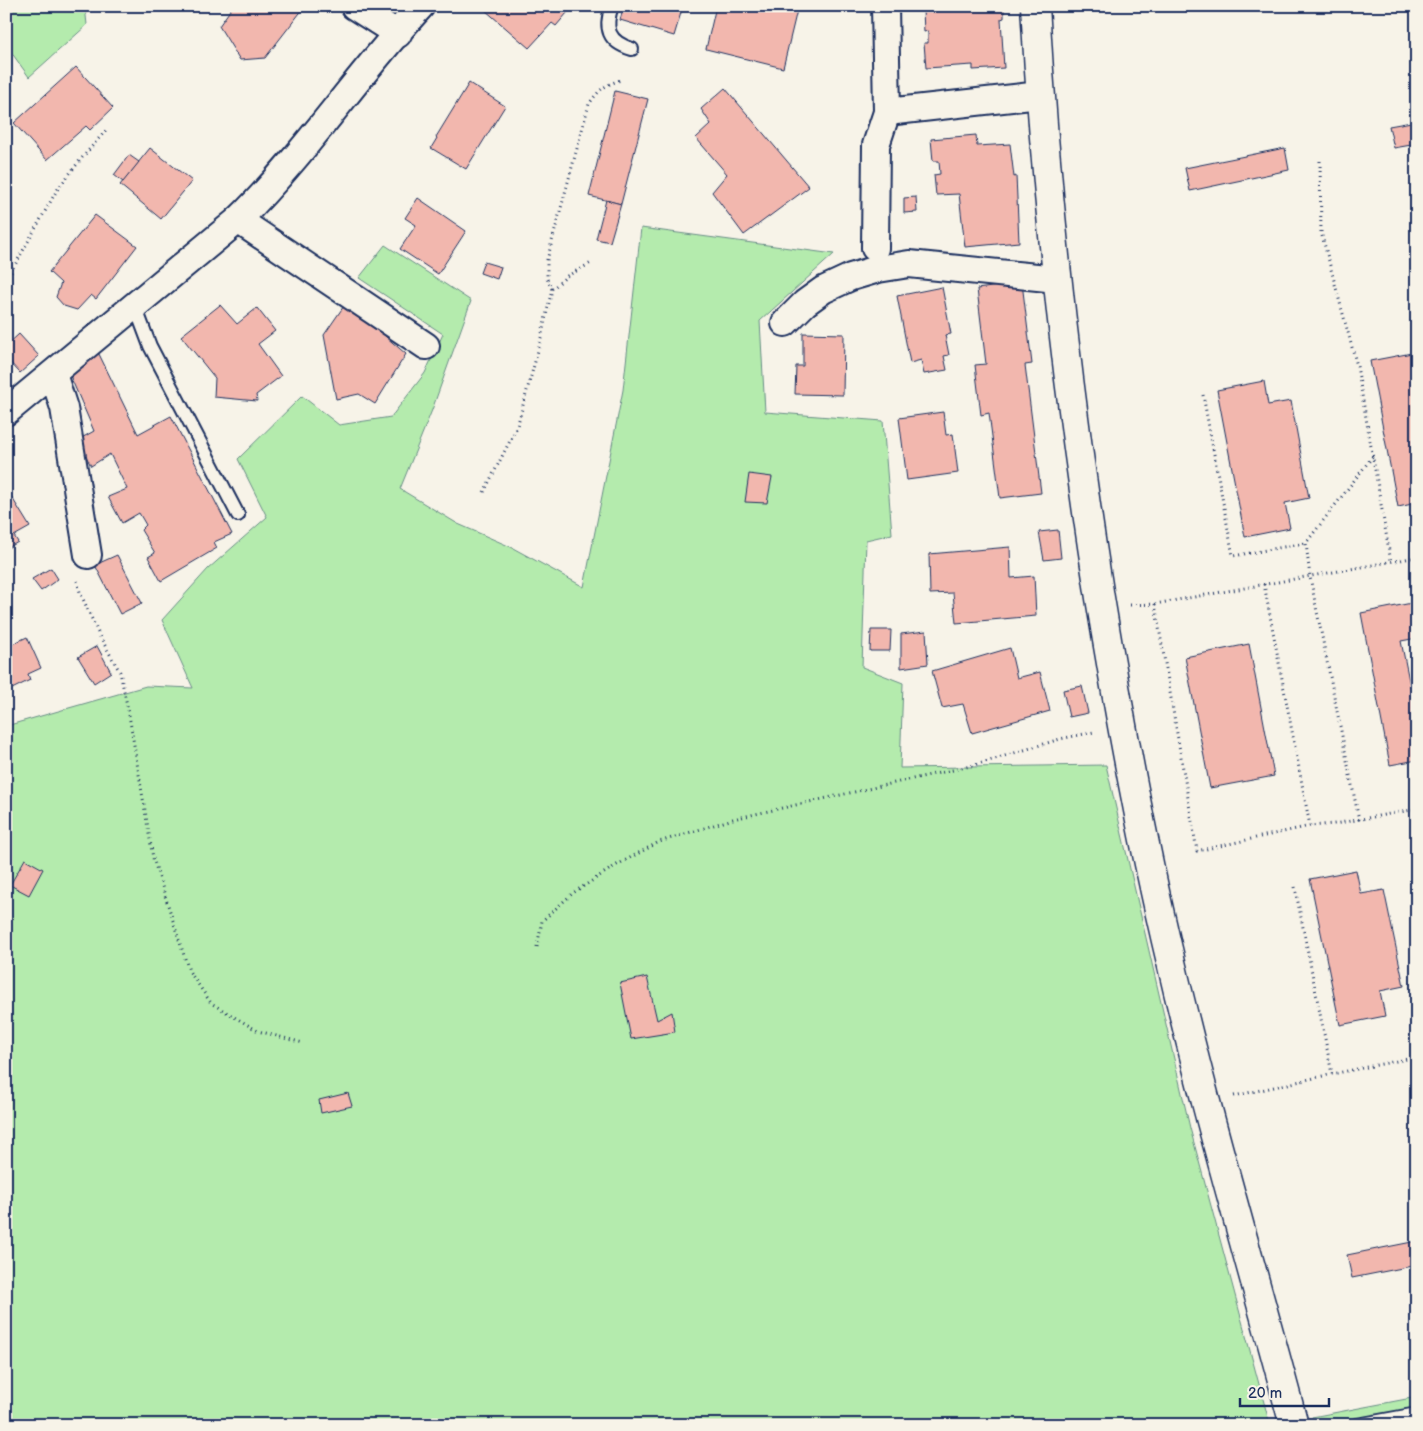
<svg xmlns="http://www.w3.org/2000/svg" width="1423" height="1431" viewBox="0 0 1423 1431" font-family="'Balsamiq Sans',sans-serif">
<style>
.green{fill:#b4ebad;stroke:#688d86}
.building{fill:#f2b7ae;stroke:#1b2f5e}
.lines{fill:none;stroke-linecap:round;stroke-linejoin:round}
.service-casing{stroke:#1b2f5e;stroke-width:16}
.minor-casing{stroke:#1b2f5e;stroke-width:30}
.secondary-casing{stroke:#1b2f5e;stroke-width:31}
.path{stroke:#1b2f5e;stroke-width:3;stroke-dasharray:1 4;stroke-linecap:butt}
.service{stroke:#f7f3e8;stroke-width:12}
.minor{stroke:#f7f3e8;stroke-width:26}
.secondary{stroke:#f7f3e8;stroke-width:28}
</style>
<rect width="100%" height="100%" fill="#f7f3e8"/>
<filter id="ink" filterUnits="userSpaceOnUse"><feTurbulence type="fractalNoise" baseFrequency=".02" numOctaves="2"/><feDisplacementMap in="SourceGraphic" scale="10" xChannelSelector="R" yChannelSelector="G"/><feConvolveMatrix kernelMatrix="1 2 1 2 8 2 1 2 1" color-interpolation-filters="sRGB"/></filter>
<g filter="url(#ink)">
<g class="green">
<polygon points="6,6 85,6 87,25 29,77 6,45"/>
<polygon points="641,228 834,254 760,321 765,412 883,421 892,534 866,540 862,667 903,683 900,768 1106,765 1190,1128 1270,1425 6,1425 6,726 146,686 193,688 162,620 208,569 267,517 238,459 302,396 339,425 391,417 425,373 443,334 359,278 385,245 471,301 432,410 400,489 458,524 511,547 584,587 623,390"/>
<polygon points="1417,1397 1417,1425 1314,1425 1312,1417"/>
</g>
<g class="building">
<polygon points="233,6 247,8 248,6 300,6 303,9 265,58 240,60 219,26"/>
<polygon points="489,6 573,6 556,26 552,23 529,48 485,10"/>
<polygon points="624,6 683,6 674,36 620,20"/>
<polygon points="716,6 798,6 783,68 706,49"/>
<polygon points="947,6 1004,6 1004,18 1001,19 1004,68 973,70 973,65 926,68 924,43 928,43 928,31 924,32 923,10 947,8"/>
<polygon points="76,67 113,108 90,130 86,126 47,160 14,123"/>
<polygon points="469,83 505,106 466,169 431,148 437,138 436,137"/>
<polygon points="725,88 809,187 744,235 712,192 727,174 696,138 711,124 701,109"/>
<polygon points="615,91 648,99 621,204 589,196"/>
<polygon points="1417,121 1417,144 1394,148 1389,126"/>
<polygon points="976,135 977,146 1010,144 1014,177 1016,176 1019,242 965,247 959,194 936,195 934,175 940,174 939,161 933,161 931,139"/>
<polygon points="150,148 192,181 161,219 120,185"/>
<polygon points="1285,148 1289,170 1190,191 1185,168"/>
<polygon points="129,155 139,162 123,182 114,175"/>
<polygon points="916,197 917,212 904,213 904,198"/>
<polygon points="418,198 466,231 438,274 400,249 416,225 405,218"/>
<polygon points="606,200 621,204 610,242 596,239"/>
<polygon points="95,215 137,246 96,299 91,295 77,310 64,306 56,297 61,283 49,272"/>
<polygon points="484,262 501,267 497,279 480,273"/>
<polygon points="1022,283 1032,364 1025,365 1041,493 1000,498 989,413 981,415 975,365 986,364 977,289"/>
<polygon points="942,287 951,334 945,335 949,355 944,356 947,370 924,374 921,360 910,363 897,296"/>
<polygon points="348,300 381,322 385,336 406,354 375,404 359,394 336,399 324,335"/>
<polygon points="220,305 237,324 257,308 275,331 258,344 281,376 256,395 257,401 214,397 215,378 181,336"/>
<polygon points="803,333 844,334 843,395 795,394 796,366 803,366"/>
<polygon points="19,334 39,356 20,373 6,358 6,346"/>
<polygon points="97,350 138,434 171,416 232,534 214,542 217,548 161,581 148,557 155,553 141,530 146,525 139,513 122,523 108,497 127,489 110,454 91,466 78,440 94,431 68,371"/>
<polygon points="1417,352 1417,503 1398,507 1370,361"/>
<polygon points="1264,381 1268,405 1291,401 1309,498 1285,503 1290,528 1245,537 1217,390"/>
<polygon points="943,412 946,435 953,434 958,473 907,480 899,418"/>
<polygon points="749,474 772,477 767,503 745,502"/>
<polygon points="6,488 30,527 14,536 18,542 6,549"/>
<polygon points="1058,530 1061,558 1044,560 1039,532"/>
<polygon points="1010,547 1011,578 1034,576 1036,616 956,623 953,593 930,594 929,554"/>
<polygon points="117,555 142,603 120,614 95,565"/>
<polygon points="51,568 58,579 41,591 32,579"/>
<polygon points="1417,602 1417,638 1401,641 1417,720 1417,760 1390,765 1361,613"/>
<polygon points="871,630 891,630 890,651 870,651"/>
<polygon points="926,631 928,664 901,668 901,634"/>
<polygon points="27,637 41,668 28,674 30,680 6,692 6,653 8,652 6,647"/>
<polygon points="1249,644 1274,776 1210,788 1185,657"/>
<polygon points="97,646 111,672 94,683 78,657"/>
<polygon points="1010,648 1017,678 1040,672 1050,711 972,733 963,704 942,708 932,671"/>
<polygon points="1082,686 1088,713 1069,717 1063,690"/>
<polygon points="25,859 43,869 29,895 10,885"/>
<polygon points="1356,870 1361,894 1384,890 1404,986 1380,991 1385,1016 1340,1025 1310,879"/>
<polygon points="647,977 657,1020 672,1012 675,1032 631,1039 620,983"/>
<polygon points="348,1093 352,1106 321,1113 319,1100"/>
<polygon points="1417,1241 1417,1265 1352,1278 1347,1255"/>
</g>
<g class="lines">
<defs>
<g id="service">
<path d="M 612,6 C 604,28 608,42 632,49"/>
<polyline points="135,306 150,346 238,515"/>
<polyline points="1357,1425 1417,1414"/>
</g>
<g id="minor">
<polyline points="354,6 398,34"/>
<polyline points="887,112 1040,95"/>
<polyline points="238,220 426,346"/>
<polyline points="875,248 876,145 887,112 885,6"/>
<polyline points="785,323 805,303 823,290 851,277 878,269 909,264 1057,279"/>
<polyline points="53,374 64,408 88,555"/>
<path d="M 6,412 L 238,220 C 305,154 357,75 421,6"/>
</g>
<path id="secondary" d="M 1035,6 C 1046,205 1069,402 1100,598 C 1120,720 1142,841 1171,962 C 1207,1117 1253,1270 1294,1425"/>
</defs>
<use href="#service" class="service-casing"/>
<use href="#minor" class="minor-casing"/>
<use href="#secondary" class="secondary-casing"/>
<g class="path">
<polyline points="1320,161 1321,232 1357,366 1391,562"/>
<polyline points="6,281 57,190 81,159 108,128"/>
<path d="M 552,289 L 547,279 L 547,260 L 589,104 C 599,90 604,85 621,80"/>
<polyline points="1203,395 1233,556 1306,543"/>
<polyline points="484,492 517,427 539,347 552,289 567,276 593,262"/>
<polyline points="77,581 80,592 99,635 120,672 129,715 153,858 189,971 211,1003 258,1031 303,1043"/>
<polyline points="1264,584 1310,826"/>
<polyline points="1155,604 1197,851 1310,826 1334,824 1417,809"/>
<polyline points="1130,605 1155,604 1417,557"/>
<polyline points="1359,820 1310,577 1306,543 1373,456"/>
<polyline points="1295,887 1332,1074"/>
<polyline points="537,947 542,921 573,893 615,866 659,842 733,819 975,765 1060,739 1094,732"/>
<polyline points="1234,1096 1332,1074 1417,1057"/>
</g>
<use href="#service" class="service"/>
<use href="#minor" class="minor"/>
<use href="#secondary" class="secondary"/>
</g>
</g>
<rect width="1423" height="1431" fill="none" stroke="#f7f3e8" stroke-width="25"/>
<rect x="12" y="12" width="1398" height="1406" fill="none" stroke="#1b2f5e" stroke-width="2" filter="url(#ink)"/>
<path d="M1240 1398v8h89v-8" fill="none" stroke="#1b2f5e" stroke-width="2.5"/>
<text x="1248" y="1398" font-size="15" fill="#1b2f5e" stroke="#f7f3e8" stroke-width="4" paint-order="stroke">20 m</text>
</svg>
